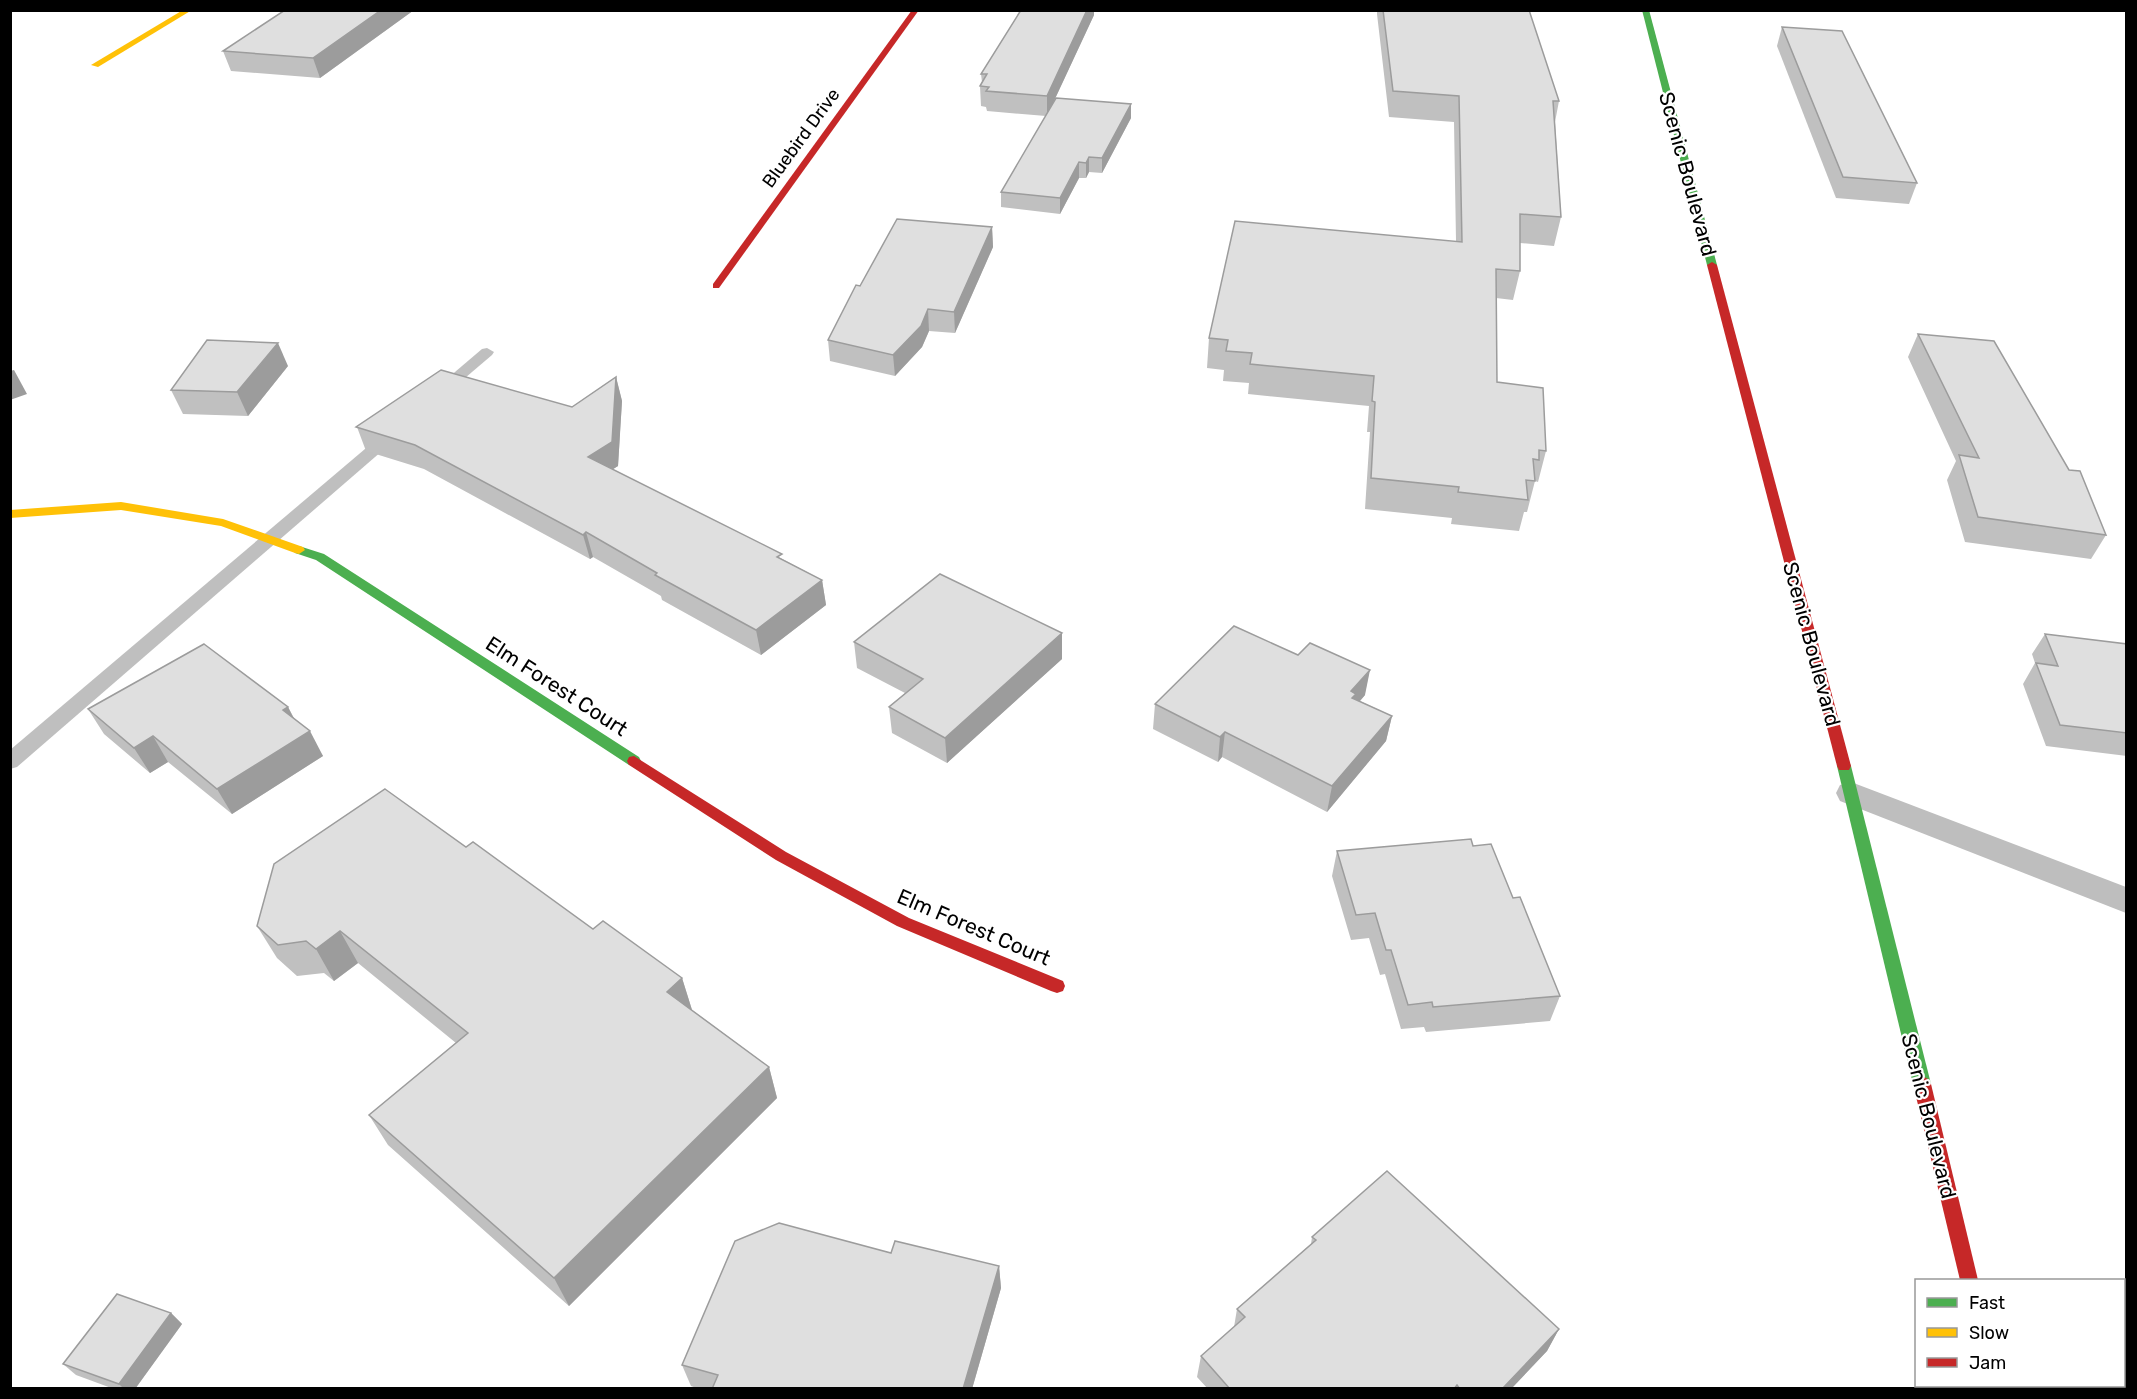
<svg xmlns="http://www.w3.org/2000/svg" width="2137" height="1399" viewBox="0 0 2137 1399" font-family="Rubik,sans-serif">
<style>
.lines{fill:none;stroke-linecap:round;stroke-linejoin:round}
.stream{fill:#bfbfbf;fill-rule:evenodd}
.lane{fill:#bebebe;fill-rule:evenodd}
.street{fill:#bebebe;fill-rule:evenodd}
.fast{fill:#4caf50;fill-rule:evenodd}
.slow{fill:#ffc107;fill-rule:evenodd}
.jam{fill:#c62828;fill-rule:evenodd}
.wall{fill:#c0c0c0}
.shaded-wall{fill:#9c9c9c}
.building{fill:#dfdfdf;stroke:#9c9c9c;stroke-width:1.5}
.labels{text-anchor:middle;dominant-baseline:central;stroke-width:4.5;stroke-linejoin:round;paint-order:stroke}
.far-street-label{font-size:18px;fill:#000;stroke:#fff}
.street-label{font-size:21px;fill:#000;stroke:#fff}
</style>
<rect width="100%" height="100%" fill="#fff"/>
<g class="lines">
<g class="stream">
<polygon points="487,348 494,352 492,355 445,395 435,395 432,392 435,389 482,349"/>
<polygon points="391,430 397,432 399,435 397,438 17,767 10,769 10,750 385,432"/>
</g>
<polygon class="lane" points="1851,782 2126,887 2126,913 1840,801 1836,793 1840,785"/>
<polygon class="street" points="1971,1386 2019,1386 2020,1388 1972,1388"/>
<g class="fast">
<polygon points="1642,10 1649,10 1717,265 1715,267 1707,265"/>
<polygon points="299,546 324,554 639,757 641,761 639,765 629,765 316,560 295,553 293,550"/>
<polygon points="1844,761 1849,762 1851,766 1931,1084 1928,1089 1922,1092 1916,1089 1913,1084 1837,766 1839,762"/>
</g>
<g class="slow">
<polygon points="183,10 192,10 98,67 91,65"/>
<polygon points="121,502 223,519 303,547 305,550 299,554 295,553 221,526 121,510 10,518 10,510"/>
</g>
<g class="jam">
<polygon points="912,10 919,10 719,288 713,288 713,284"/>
<polygon points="1712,262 1717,265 1851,766 1849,770 1839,770 1837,766 1707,265"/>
<polygon points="634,756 786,852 909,918 1063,981 1065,986 1063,991 1057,993 1051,991 897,926 776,860 629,765 627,761 629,757"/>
<polygon points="1922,1076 1928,1079 1931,1084 1978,1280 1960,1280 1913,1084 1916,1079"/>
</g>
</g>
<g class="wall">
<polygon points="285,10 414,10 320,78 231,71 223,51"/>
<polygon points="1021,10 1094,10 1094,15 1052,105 1131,104 1131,118 1102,173 1089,172 1086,178 1079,178 1060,214 1001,207 1001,192 1046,116 987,111 986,107 981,106 980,86 982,82 981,74"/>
<polygon points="1377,10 1529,10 1559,101 1555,122 1561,217 1554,246 1520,243 1520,271 1513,300 1496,298 1497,382 1546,451 1538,482 1535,481 1527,512 1524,512 1519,531 1451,524 1452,518 1365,509 1370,432 1367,432 1369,406 1248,394 1249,383 1223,381 1224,370 1207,368 1209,338 1456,241 1454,122 1389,117 1377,14"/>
<polygon points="1782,27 1917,183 1909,204 1836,198 1777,46"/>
<polygon points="992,227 993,247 955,333 929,331 922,347 895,376 830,361 828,340 860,286"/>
<polygon points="1918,334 2106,535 2091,559 1965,542 1947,480 1956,461 1908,357"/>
<polygon points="288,366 248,416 183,414 171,390"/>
<polygon points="616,377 622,401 618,466 613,469 822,580 826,605 761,655 662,600 661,596 593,557 590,559 424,469 366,451 357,427 572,407"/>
<polygon points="1062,633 1062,659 947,763 892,733 889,707 905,693 857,668 854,642"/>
<polygon points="2045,634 2127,644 2127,756 2046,746 2023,684 2035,663 2032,654"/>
<polygon points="1365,695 1360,701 1392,716 1386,741 1327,812 1222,757 1218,762 1153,729 1155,704"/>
<polygon points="288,707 294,718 323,756 232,814 168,762 150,773 104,734 88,709"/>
<polygon points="1473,846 1513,898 1560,996 1550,1021 1426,1032 1424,1027 1401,1029 1385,974 1380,975 1369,938 1351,940 1332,876 1337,851"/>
<polygon points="466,847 593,929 682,978 692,1010 769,1067 777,1098 569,1306 388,1145 369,1115 456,1043 358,963 334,981 324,973 297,976 277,958 257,926"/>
<polygon points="1312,1237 1559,1329 1547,1351 1511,1389 1208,1389 1197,1377 1201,1356 1234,1327 1237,1309 1311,1244"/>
<polygon points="891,1253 999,1266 1001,1288 972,1389 699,1389 691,1386 682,1365"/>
<polygon points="171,1313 182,1324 135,1389 114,1389 76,1375 63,1364"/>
</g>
<g class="shaded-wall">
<polygon points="381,10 414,10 320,78 313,58"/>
<polygon points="1087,10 1094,10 1094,15 1047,116 1047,96"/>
<polygon points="1131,104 1131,118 1102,173 1102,158"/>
<polygon points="1089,157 1089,172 1086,178 1086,163"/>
<polygon points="1079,162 1079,178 1060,214 1060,198"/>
<polygon points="992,227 993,247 955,333 954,312"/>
<polygon points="928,309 929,331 922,347 895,376 893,355"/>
<polygon points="278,343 288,366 248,416 237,392"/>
<polygon points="14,370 27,394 10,400 10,371"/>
<polygon points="616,377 622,401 618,466 594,481 588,457"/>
<polygon points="586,532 593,557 590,559 583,535"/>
<polygon points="822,580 826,605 761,655 756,630"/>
<polygon points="1062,633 1062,659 947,763 945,738"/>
<polygon points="1370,670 1365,695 1353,709 1351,691"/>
<polygon points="288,707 301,733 283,710"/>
<polygon points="1392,716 1386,741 1327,812 1332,786"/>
<polygon points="310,731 323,756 232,814 217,789"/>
<polygon points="1225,732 1222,757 1218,762 1220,737"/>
<polygon points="153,736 168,762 150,773 134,748"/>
<polygon points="340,931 358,963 334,981 316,949"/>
<polygon points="682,978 692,1010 677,1024 667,992"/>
<polygon points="769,1067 777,1098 569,1306 554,1278"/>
<polygon points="999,1266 1001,1288 972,1389 963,1389"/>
<polygon points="171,1313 182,1324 135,1389 124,1389 119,1384"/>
<polygon points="1559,1329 1547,1351 1511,1389 1502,1389"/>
</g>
<g class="building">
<polygon points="285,10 381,10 313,58 223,51"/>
<polygon points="1021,10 1087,10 1047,96 986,91 989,87 980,86 987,74 981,74"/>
<polygon points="1383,10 1529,10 1559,101 1553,101 1561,217 1520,214 1520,271 1496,269 1497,382 1543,388 1546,451 1539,450 1539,460 1533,459 1535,481 1526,480 1528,500 1458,492 1459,487 1371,478 1375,402 1372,401 1374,376 1250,364 1252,353 1226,351 1228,340 1209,338 1235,221 1462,242 1459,96 1393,91"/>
<polygon points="1782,27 1842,31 1917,183 1843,177"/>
<polygon points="1056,98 1131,104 1102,158 1089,157 1086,163 1079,162 1060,198 1001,192"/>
<polygon points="897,219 992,227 954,312 928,309 921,326 893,355 828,340 856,285 860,286"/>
<polygon points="1918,334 1994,341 2069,470 2080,471 2106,535 1978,517 1959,455 1979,458"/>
<polygon points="207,340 278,343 237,392 171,390"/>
<polygon points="441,370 572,407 616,377 612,442 588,457 782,554 777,557 822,580 756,630 655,575 657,573 586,532 583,535 415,445 356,427"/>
<polygon points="940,574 1062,633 945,738 889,707 923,679 854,642"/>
<polygon points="1234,626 1298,655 1310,643 1370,670 1351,691 1356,694 1352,698 1392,716 1332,786 1225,732 1220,737 1155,704"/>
<polygon points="2045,634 2127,644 2127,733 2060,725 2036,663 2058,666"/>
<polygon points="204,644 288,707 283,710 310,731 217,789 153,736 134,748 88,709"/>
<polygon points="385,789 466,847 473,842 593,929 603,921 682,978 667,992 769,1067 554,1278 369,1115 468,1033 340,931 316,949 306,941 278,945 257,926 274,864"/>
<polygon points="1471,839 1473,846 1491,844 1513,898 1520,897 1560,996 1433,1007 1432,1002 1408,1005 1391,950 1386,950 1375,913 1356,915 1337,851"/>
<polygon points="1387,1171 1559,1329 1502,1389 1460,1389 1457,1385 1454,1389 1230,1389 1201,1356 1245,1317 1237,1309 1316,1240 1312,1237"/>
<polygon points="779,1223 891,1253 895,1241 999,1266 963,1389 712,1389 718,1375 682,1365 735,1241"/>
<polygon points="117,1294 171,1313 119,1384 63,1364"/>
</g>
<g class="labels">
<g class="far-street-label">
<text transform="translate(801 138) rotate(-54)">Bluebird Drive</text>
</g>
<g class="street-label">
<text transform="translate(1688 174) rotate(75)">Scenic Boulevard</text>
<text transform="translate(1812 644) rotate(75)">Scenic Boulevard</text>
<text transform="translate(557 686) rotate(33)">Elm Forest Court</text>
<text transform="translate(974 927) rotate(23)">Elm Forest Court</text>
<text transform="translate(1929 1116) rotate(76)">Scenic Boulevard</text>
</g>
</g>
<rect width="2137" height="1399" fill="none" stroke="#000000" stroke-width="24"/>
<rect x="1915" y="1279" width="210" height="108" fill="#ffffff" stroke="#999999" stroke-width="1.5"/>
<rect x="1927" y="1298" width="30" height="9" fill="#4caf50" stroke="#999999" stroke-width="1.5"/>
<text x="1969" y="1309" font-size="18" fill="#000000">Fast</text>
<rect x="1927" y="1328" width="30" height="9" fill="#ffc107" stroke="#999999" stroke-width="1.5"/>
<text x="1969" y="1339" font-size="18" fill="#000000">Slow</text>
<rect x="1927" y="1358" width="30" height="9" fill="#c62828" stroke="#999999" stroke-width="1.5"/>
<text x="1969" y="1369" font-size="18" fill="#000000">Jam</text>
</svg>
